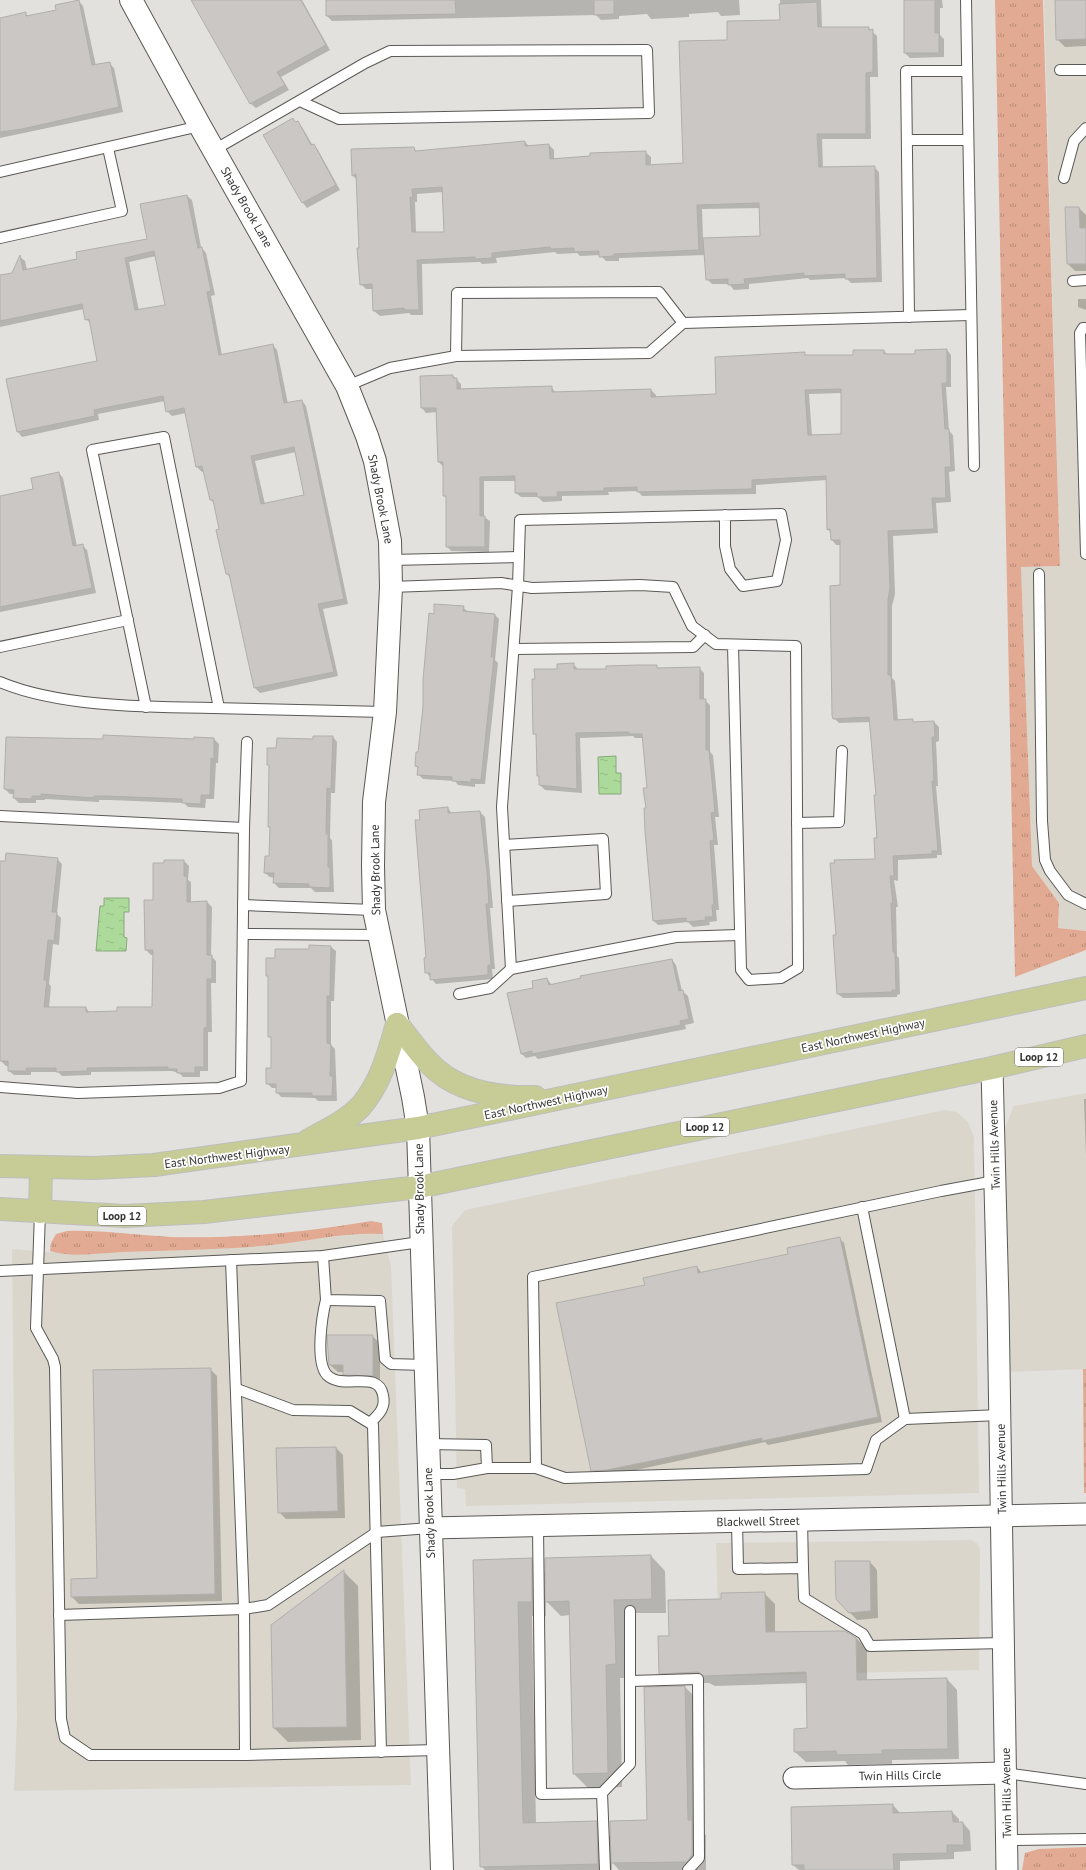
<svg xmlns="http://www.w3.org/2000/svg" width="1086" height="1870" viewBox="0 0 1086 1870" font-family="'PT Sans',sans-serif">
<style>
.built{fill:#dad6cc}
.grass{fill:url(#grass-tufts)}
.water{fill:url(#water-ripples);stroke:#88a87a}
.shadow{fill:#0003;fill-rule:evenodd}
.building{fill:#cac7c5;stroke:#b1afac;fill-rule:evenodd}
.lines{fill:none;stroke-linecap:round;stroke-linejoin:round}
.service-casing{stroke:#5a5956;stroke-width:12}
.minor-casing{stroke:#5a5956;stroke-width:23}
.tertiary-casing{stroke:#5a5956;stroke-width:24}
.primary-casing{stroke:#bebebd;stroke-width:24}
.service{stroke:#fff;stroke-width:10}
.minor{stroke:#fff;stroke-width:21}
.tertiary{stroke:#fff;stroke-width:22}
.primary{stroke:#c7cc97;stroke-width:22}
.labels{text-anchor:middle;dominant-baseline:central;stroke-width:3.5;stroke-linejoin:round;paint-order:stroke}
.shield{fill:#fff;stroke:#70706f;stroke-width:1}
.shield-label{font-size:11px;font-weight:bold;fill:#333331}
.street-label{font-size:12px;fill:#333331;stroke:#fff}
</style>
<defs>
<pattern id="grass-tufts" width="24" height="20" patternUnits="userSpaceOnUse"><rect width="24" height="20" fill="#e2aa92"/><path d="M3 7l-1-3M5 7V3M7 7l1-3M15 17l-1-3M17 17v-4M19 17l1-3" fill="none" stroke="#b88b78"/></pattern>
<pattern id="water-ripples" width="26" height="14" patternUnits="userSpaceOnUse"><rect width="26" height="14" fill="#acda9a"/><path d="M2 4q2-2 4 0t4 0M15 11q2-2 4 0t4 0" fill="none" stroke="#94bc85"/></pattern>
</defs>
<rect width="100%" height="100%" fill="#e3e1de"/>
<g class="built">
<polygon points="1044,0 1086,0 1086,931 1058,928 1059,903 1032,866 1021,567 1060,566"/>
<polygon points="1086,1093 1086,1369 1008,1372 1005,1128 1014,1106"/>
<polygon points="945,1110 957,1112 968,1122 974,1137 979,1493 466,1506 465,1489 457,1488 452,1226 465,1210"/>
<polygon points="357,1233 383,1234 391,1266 411,1785 14,1791 17,1719 12,1249 74,1254 154,1251 270,1245"/>
<polygon points="971,1540 978,1544 980,1549 979,1670 720,1676 716,1543"/>
</g>
<g class="grass">
<polygon points="995,0 1043,0 1060,566 1021,567 1032,866 1059,903 1058,928 1086,931 1086,950 1015,977"/>
<path d="M 371,1221 L 382,1223 L 383,1234 C 345,1232 309,1241 272,1245 C 223,1250 172,1250 123,1252 C 100,1253 71,1258 50,1251 L 51,1243 L 56,1234 L 67,1231 C 101,1230 136,1235 170,1237 C 235,1239 308,1232 371,1221 Z"/>
<polygon points="1083,1369 1086,1369 1086,1493 1084,1493"/>
<polygon points="1086,1847 1086,1870 1022,1870 1025,1853 1039,1849"/>
</g>
<g class="water">
<polygon points="616,756 616,773 621,773 621,794 599,794 598,757"/>
<polygon points="104,898 129,898 129,912 124,912 124,937 127,938 126,951 96,951 100,906 104,906"/>
</g>
<g class="shadow">
<polygon points="192,0 302,0 330,50 281,77 289,90 256,108 251,104"/>
<polygon points="327,0 739,0 740,15 721,16 718,12 689,14 689,17 651,19 647,14 619,16 619,19 601,20 596,15 332,21 327,16"/>
<path d="M 780,0 L 821,0 L 822,28 L 868,28 L 877,36 L 878,77 L 870,77 L 871,139 L 822,139 L 823,168 L 874,167 L 879,172 L 882,282 L 851,283 L 846,278 L 810,280 L 808,278 L 749,284 L 749,289 L 734,290 L 729,284 L 712,284 L 707,279 L 705,255 L 619,258 L 619,261 L 606,261 L 600,255 L 580,256 L 577,253 L 557,254 L 555,252 L 496,258 L 497,263 L 482,264 L 480,262 L 422,264 L 423,315 L 411,315 L 409,313 L 380,316 L 374,311 L 374,289 L 366,289 L 361,284 L 357,180 L 353,176 L 352,150 L 414,148 L 417,152 L 525,142 L 530,147 L 549,145 L 554,150 L 554,159 L 645,152 L 651,157 L 651,166 L 684,164 L 728,41 L 781,21 ZM 443,192 L 445,232 L 416,233 L 415,202 L 417,202 L 417,194 ZM 761,208 L 761,237 L 703,239 L 702,209 Z"/>
<polygon points="905,0 942,0 943,8 940,8 940,35 944,39 944,57 910,58 905,53"/>
<polygon points="1056,0 1086,0 1086,46 1065,47 1057,39"/>
<polygon points="79,1 83,6 96,66 109,63 114,68 123,112 0,138 0,19 25,13 29,17 57,11"/>
<polygon points="293,120 302,127 313,146 318,150 340,190 307,208 303,203 265,135"/>
<path d="M 187,196 L 192,200 L 201,247 L 206,253 L 215,295 L 211,296 L 222,355 L 273,345 L 277,350 L 288,404 L 302,401 L 306,406 L 348,604 L 323,609 L 338,676 L 260,693 L 255,688 L 231,579 L 227,574 L 215,504 L 211,500 L 204,471 L 202,472 L 197,467 L 186,413 L 172,416 L 167,411 L 165,401 L 98,414 L 99,420 L 22,437 L 18,432 L 98,362 L 91,324 L 86,319 L 84,309 L 0,327 L 0,276 L 13,274 L 20,257 L 25,261 L 27,270 L 79,260 L 149,240 ZM 156,256 L 166,306 L 139,311 L 129,262 ZM 296,452 L 306,496 L 265,504 L 255,461 Z"/>
<polygon points="1079,208 1086,215 1086,271 1075,271 1068,264"/>
<polygon points="1078,299 1086,299 1086,310 1078,307"/>
<path d="M 947,350 L 951,355 L 951,387 L 946,387 L 949,431 L 953,435 L 955,471 L 949,472 L 951,502 L 936,503 L 938,533 L 893,536 L 895,594 L 892,606 L 892,678 L 895,681 L 898,721 L 912,720 L 915,723 L 934,722 L 939,727 L 939,741 L 936,742 L 938,786 L 936,786 L 942,855 L 937,855 L 937,858 L 898,860 L 898,881 L 894,880 L 898,907 L 896,907 L 897,956 L 899,958 L 900,994 L 897,995 L 897,997 L 843,998 L 838,994 L 837,936 L 876,860 L 877,796 L 871,722 L 839,723 L 834,718 L 841,586 L 841,545 L 836,545 L 832,540 L 831,533 L 828,529 L 827,480 L 756,485 L 756,494 L 642,496 L 638,491 L 608,492 L 609,495 L 562,496 L 562,501 L 543,502 L 538,497 L 521,497 L 516,493 L 516,481 L 484,481 L 484,517 L 490,521 L 489,552 L 451,551 L 447,546 L 447,499 L 444,495 L 443,467 L 439,462 L 437,412 L 426,413 L 422,408 L 453,376 L 461,384 L 461,390 L 551,387 L 556,393 L 651,390 L 656,395 L 656,398 L 717,395 L 804,353 L 807,356 L 854,356 L 884,351 L 888,355 L 916,355 ZM 842,393 L 842,435 L 812,436 L 809,394 Z"/>
<polygon points="59,473 63,478 77,546 82,545 87,550 96,593 0,612 0,497 34,490"/>
<polygon points="463,607 468,612 494,614 499,619 495,660 498,663 485,784 475,784 475,787 458,785 455,781 423,779 418,774 419,769 416,766 419,753 435,615"/>
<polygon points="573,664 578,669 607,670 656,666 658,668 699,668 704,673 704,700 710,705 710,752 713,755 719,817 715,817 718,845 714,845 719,910 716,910 717,921 709,922 710,925 693,927 688,922 658,925 654,921 647,809 648,788 643,738 635,738 633,736 580,738 582,793 545,790 540,785 540,777 538,775 537,736 534,733 558,670"/>
<polygon points="333,737 337,742 335,793 331,793 330,838 332,840 334,892 315,892 311,888 279,888 274,883 274,878 270,877 265,873 270,857 271,829 269,827 270,767 268,764 277,749 314,740"/>
<polygon points="195,738 214,739 219,744 218,763 216,763 214,799 206,799 205,808 188,807 184,803 110,800 99,800 99,802 45,799 45,800 36,800 36,803 19,803 14,798 15,794 10,794 5,789 104,740 195,740"/>
<polygon points="448,808 452,814 480,812 485,817 493,908 490,908 495,969 492,969 493,979 436,984 426,972 427,958 421,821"/>
<polygon points="57,859 62,864 57,914 61,918 59,945 53,944 49,984 51,986 49,1008 86,1008 90,1013 118,1012 153,1008 154,955 151,955 146,950 154,901 184,861 189,866 188,880 191,882 191,903 207,902 212,907 211,956 216,961 216,983 211,983 212,1032 208,1032 208,1071 200,1071 200,1077 183,1077 179,1073 172,1071 91,1072 91,1075 62,1076 58,1072 31,1072 31,1075 14,1075 9,1071 9,1066 6,1066 1,1061 0,862"/>
<polygon points="331,947 336,951 334,1001 331,1001 331,1045 335,1049 337,1101 318,1101 315,1098 281,1097 277,1092 277,1088 272,1088 267,1083 272,1069 272,1039 269,1036 269,978 267,975 276,959"/>
<polygon points="672,960 676,965 682,991 688,996 694,1023 685,1025 686,1029 538,1059 535,1056 526,1058 521,1053 534,989 547,979 552,985"/>
<polygon points="1084,1099 1086,1099 1086,1156"/>
<polygon points="839,1238 844,1243 882,1422 768,1445 765,1442 613,1475 597,1475 592,1470 646,1286 697,1267 702,1273 790,1255"/>
<polygon points="328,1336 372,1336 380,1343 380,1383 351,1382 344,1372 338,1372 330,1365"/>
<polygon points="210,1369 217,1376 222,1601 79,1604 72,1597 98,1579"/>
<polygon points="336,1448 343,1455 345,1518 286,1519 279,1512"/>
<polygon points="651,1556 665,1571 666,1613 628,1613 630,1678 620,1678 622,1787 588,1788 574,1774 570,1615 561,1616 546,1601 546,1616 532,1616 536,1824 596,1822 611,1837 648,1821 685,1687 699,1701 702,1832 706,1835 706,1870 619,1870 612,1862 612,1870 485,1870 481,1866 474,1561 531,1559 546,1574"/>
<polygon points="836,1562 870,1562 877,1570 878,1618 857,1620 837,1599"/>
<polygon points="344,1572 358,1586 361,1740 288,1742 274,1728 272,1625"/>
<polygon points="764,1593 775,1604 775,1633 856,1638 867,1649 867,1680 947,1679 957,1690 959,1759 892,1760 892,1764 848,1765 845,1761 806,1762 795,1752 808,1729 808,1683 715,1686 709,1683 670,1684 660,1673 670,1637 722,1600"/>
<polygon points="893,1805 900,1813 952,1812 959,1819 959,1823 963,1823 970,1831 971,1851 954,1852 954,1859 900,1861 900,1870 799,1870 793,1865"/>
</g>
<g class="building">
<polygon points="79,0 92,65 110,62 119,107 22,129 0,132 0,18 26,12 26,16 56,10 55,5"/>
<polygon points="191,0 301,0 326,45 277,72 285,85 250,104"/>
<polygon points="326,0 455,0 456,14 326,16"/>
<polygon points="594,0 614,0 614,14 594,15"/>
<polygon points="904,0 935,0 935,33 939,33 939,53 904,53"/>
<polygon points="1055,0 1086,0 1086,39 1056,40"/>
<path d="M 817,2 L 818,27 L 869,27 L 869,30 L 873,29 L 873,72 L 866,73 L 866,134 L 817,134 L 819,167 L 875,166 L 877,278 L 845,279 L 845,274 L 804,276 L 804,273 L 744,279 L 745,284 L 728,285 L 728,279 L 706,280 L 703,238 L 760,236 L 759,203 L 697,205 L 699,250 L 614,254 L 614,256 L 599,257 L 599,251 L 574,252 L 574,248 L 551,249 L 550,247 L 492,253 L 492,258 L 476,259 L 475,257 L 417,260 L 419,310 L 405,310 L 404,308 L 373,311 L 372,284 L 360,285 L 357,248 L 359,248 L 356,174 L 352,176 L 351,149 L 414,147 L 415,151 L 525,141 L 525,146 L 549,144 L 550,159 L 590,156 L 590,153 L 646,151 L 646,165 L 683,163 L 679,41 L 727,40 L 727,21 L 780,20 L 779,4 ZM 442,187 L 444,232 L 412,232 L 410,197 L 413,197 L 412,189 Z"/>
<polygon points="293,118 295,122 298,121 311,145 314,144 336,185 302,203 263,135"/>
<path d="M 187,195 L 198,248 L 202,247 L 211,291 L 207,292 L 219,355 L 273,344 L 284,403 L 302,400 L 344,599 L 318,604 L 334,672 L 254,688 L 229,574 L 226,574 L 216,530 L 219,529 L 213,500 L 210,500 L 202,466 L 196,467 L 184,408 L 166,412 L 163,396 L 94,410 L 95,416 L 17,432 L 6,379 L 97,361 L 89,319 L 85,320 L 82,304 L 0,321 L 0,275 L 12,273 L 20,255 L 23,270 L 77,259 L 76,252 L 147,239 L 140,204 ZM 154,251 L 165,305 L 135,310 L 125,258 ZM 294,447 L 304,495 L 261,504 L 251,456 Z"/>
<polygon points="1065,207 1079,207 1080,228 1086,228 1086,264 1067,264"/>
<path d="M 947,349 L 947,383 L 942,383 L 945,429 L 949,429 L 951,467 L 945,467 L 946,498 L 932,498 L 934,529 L 888,531 L 890,588 L 888,600 L 888,675 L 891,675 L 894,720 L 913,719 L 913,722 L 934,721 L 935,737 L 932,737 L 934,781 L 932,781 L 938,851 L 932,851 L 932,854 L 893,856 L 894,876 L 890,876 L 893,903 L 891,903 L 893,952 L 895,952 L 896,990 L 892,990 L 892,992 L 837,994 L 833,935 L 836,935 L 830,863 L 835,863 L 834,860 L 875,859 L 874,838 L 877,838 L 874,795 L 876,795 L 869,717 L 833,719 L 832,715 L 830,586 L 840,585 L 840,540 L 831,540 L 830,529 L 827,530 L 826,476 L 752,480 L 752,489 L 637,492 L 637,487 L 604,488 L 604,491 L 557,492 L 558,497 L 537,497 L 537,493 L 515,493 L 515,476 L 480,477 L 480,516 L 485,516 L 485,547 L 446,547 L 446,496 L 443,496 L 443,462 L 438,462 L 436,408 L 421,408 L 420,376 L 453,375 L 453,378 L 457,378 L 457,389 L 552,386 L 552,392 L 651,389 L 651,397 L 716,394 L 715,357 L 805,352 L 805,355 L 853,355 L 853,350 L 884,350 L 884,354 L 915,354 L 915,350 ZM 841,389 L 841,434 L 808,435 L 805,390 Z"/>
<polygon points="59,472 73,546 83,544 92,588 0,607 0,496 33,489 31,478"/>
<polygon points="434,604 464,606 463,611 495,614 491,657 494,657 481,780 471,779 471,782 452,781 452,777 417,775 418,767 415,766 416,752 418,752 423,707 423,680 429,613 434,614"/>
<polygon points="574,663 574,669 606,669 606,666 638,665 657,665 657,668 700,667 700,699 706,699 706,750 709,750 715,812 711,813 714,840 710,841 714,905 712,905 713,917 705,917 706,920 687,922 686,918 653,921 645,832 644,808 646,808 643,788 647,788 642,734 629,734 629,732 576,733 577,789 539,785 539,776 537,776 536,734 533,734 532,679 535,679 534,669 557,669 557,664"/>
<polygon points="103,735 194,739 194,737 214,738 214,759 211,758 210,795 201,795 201,804 182,803 182,799 105,796 94,796 94,798 41,794 41,796 32,796 32,799 13,798 14,790 4,789 6,737 103,739"/>
<polygon points="313,736 333,736 331,789 327,788 326,834 328,834 328,867 330,867 330,888 309,887 309,884 273,883 274,873 264,873 265,856 269,856 270,827 268,827 269,765 267,765 267,748 276,748 277,738 313,739"/>
<polygon points="448,807 448,813 480,811 487,872 489,904 486,904 491,965 488,965 488,975 430,980 430,973 425,973 424,958 426,957 415,820 420,820 419,810"/>
<polygon points="6,853 58,858 52,912 57,912 54,941 48,940 44,980 47,980 44,1007 86,1007 86,1012 117,1011 117,1007 152,1007 153,950 145,950 144,900 153,900 153,863 164,863 164,860 184,860 184,876 187,877 187,902 207,901 207,955 212,955 212,979 207,979 207,1027 204,1028 204,1067 195,1067 195,1073 177,1073 177,1069 168,1069 168,1067 87,1068 87,1071 56,1072 56,1068 26,1068 27,1071 8,1071 8,1061 0,1061 0,861 5,861"/>
<polygon points="309,945 331,946 330,996 327,996 327,1043 331,1044 330,1076 333,1076 332,1096 312,1096 312,1093 276,1093 276,1084 266,1084 266,1068 271,1068 271,1037 268,1037 268,976 266,976 266,958 275,958 275,949 309,949"/>
<polygon points="672,959 679,991 683,990 689,1019 680,1021 681,1025 532,1054 532,1051 521,1054 507,993 533,988 532,981 547,978 549,985 581,978 580,976"/>
<polygon points="840,1237 878,1417 762,1441 762,1438 607,1470 591,1471 556,1303 645,1285 643,1278 697,1266 698,1273 788,1254 787,1248"/>
<polygon points="327,1335 373,1335 373,1376 343,1375 343,1365 329,1365"/>
<polygon points="211,1368 215,1594 71,1597 71,1579 97,1578 93,1370"/>
<polygon points="336,1447 338,1511 278,1513 276,1448"/>
<polygon points="651,1555 652,1599 614,1600 616,1664 606,1665 608,1773 573,1774 569,1601 545,1602 545,1558"/>
<polygon points="532,1558 532,1602 518,1602 523,1823 597,1821 598,1864 480,1867 473,1560"/>
<polygon points="835,1561 870,1561 871,1611 849,1613 836,1599"/>
<polygon points="344,1570 347,1727 273,1728 271,1625"/>
<polygon points="765,1592 766,1632 845,1631 856,1638 857,1680 947,1678 948,1749 882,1750 882,1754 837,1755 836,1751 794,1752 794,1729 807,1728 806,1672 704,1676 698,1672 659,1674 658,1636 669,1636 668,1600 721,1599 721,1593"/>
<polygon points="685,1686 688,1820 692,1820 692,1855 687,1862 611,1863 610,1821 647,1820 644,1687"/>
<polygon points="893,1804 893,1813 952,1811 953,1822 963,1822 964,1845 947,1845 947,1853 893,1854 894,1870 804,1870 804,1865 792,1865 791,1807"/>
</g>
<g class="lines">
<defs>
<g id="service">
<polyline points="966,0 974,466"/>
<polyline points="1060,70 1086,70"/>
<polyline points="907,140 968,140"/>
<polyline points="214,150 365,63 390,51 647,50 649,113 339,119 300,101"/>
<polyline points="0,172 200,126"/>
<polyline points="1064,178 1074,141 1086,128"/>
<polyline points="0,238 122,211 108,148"/>
<polyline points="1073,281 1086,280"/>
<polyline points="909,317 906,71 967,71"/>
<polyline points="683,323 659,292 457,293 456,356 649,353 683,323 971,315"/>
<polyline points="1086,328 1083,328 1080,333 1086,554"/>
<polyline points="347,386 390,368 456,356"/>
<polyline points="391,560 519,557"/>
<polyline points="1039,574 1042,821 1045,860 1050,871 1068,895 1086,904"/>
<polyline points="391,587 501,583 532,588 640,585 673,587 692,626 716,644 796,646 798,968 781,978 749,980 741,970 733,645"/>
<polyline points="0,647 128,620"/>
<polyline points="514,649 693,647 705,635"/>
<path d="M 0,682 C 60,707 147,707 212,708 C 270,709 327,711 385,712"/>
<polyline points="146,707 92,450 164,437 219,708"/>
<polyline points="0,816 244,828"/>
<polyline points="797,823 839,822 842,751"/>
<polyline points="504,845 603,839 606,894 507,901"/>
<polyline points="243,905 374,910"/>
<polyline points="243,934 379,935"/>
<polyline points="511,969 502,807 518,586 520,520 781,514 786,540 777,581 743,586 730,569 725,546 725,515"/>
<polyline points="459,994 490,988 511,969 676,937 739,935"/>
<polyline points="0,1087 78,1093 219,1088 241,1081 244,828 247,742"/>
<polyline points="862,1207 905,1419"/>
<polyline points="40,1212 36,1328 53,1359 55,1367 61,1719 65,1738 90,1755 245,1755"/>
<polyline points="323,1256 326,1300 380,1301 385,1359 391,1364 424,1365"/>
<polyline points="231,1260 244,1609 245,1755 437,1750"/>
<polyline points="0,1271 323,1256 420,1242"/>
<path d="M 326,1300 C 322,1316 315,1362 327,1375 C 343,1391 378,1369 383,1395 C 386,1408 379,1414 370,1423"/>
<polyline points="237,1389 293,1410 350,1411 373,1425 381,1752"/>
<polyline points="427,1444 486,1445 487,1468"/>
<polyline points="536,1468 565,1478 866,1469 876,1440 905,1419 1000,1415"/>
<polyline points="428,1474 453,1474 487,1468 536,1468 533,1277 941,1191 995,1181"/>
<polyline points="802,1520 803,1568"/>
<polyline points="737,1521 738,1569 803,1568 804,1598 863,1634 870,1646 1003,1643"/>
<polyline points="538,1526 541,1794 602,1793"/>
<polyline points="59,1615 244,1609 268,1605 377,1532 430,1528"/>
<polyline points="631,1681 698,1679 699,1858 688,1870"/>
<polyline points="1005,1773 1086,1784"/>
<polyline points="1007,1840 1086,1839"/>
<polyline points="605,1870 602,1793 630,1764 630,1611"/>
</g>
<g id="minor">
<polyline points="992,1068 998,1304 1007,1870"/>
<polyline points="430,1528 1086,1514"/>
<polyline points="794,1778 1005,1773"/>
</g>
<polyline id="tertiary" points="131,0 200,126 347,386 367,436 375,461 390,541 391,587 385,712 374,802 373,866 374,910 413,1097 418,1128 442,1870"/>
<g id="primary">
<path d="M 397,1024 C 408,1037 418,1052 430,1064 C 457,1092 497,1098 535,1097"/>
<path d="M 309,1140 C 327,1130 347,1121 361,1106 C 381,1083 389,1052 397,1024"/>
<polyline points="0,1166 94,1168 154,1165 418,1128 1086,988"/>
<polyline points="0,1209 125,1216 204,1212 419,1187 992,1068 1086,1046"/>
<polyline points="40,1212 41,1167"/>
</g>
</defs>
<use href="#service" class="service-casing"/>
<use href="#minor" class="minor-casing"/>
<use href="#tertiary" class="tertiary-casing"/>
<use href="#primary" class="primary-casing"/>
<use href="#service" class="service"/>
<use href="#minor" class="minor"/>
<use href="#tertiary" class="tertiary"/>
<use href="#primary" class="primary"/>
</g>
<g class="labels">
<g class="shield">
<rect x="1015" y="1048" width="48" height="18" rx="3"/>
<rect x="681" y="1118" width="48" height="18" rx="3"/>
<rect x="98" y="1207" width="48" height="18" rx="3"/>
</g>
<g class="shield-label">
<text x="1039" y="1057">Loop 12</text>
<text x="705" y="1127">Loop 12</text>
<text x="122" y="1216">Loop 12</text>
</g>
<g class="street-label">
<text transform="translate(247 207) rotate(60)">Shady Brook Lane</text>
<text transform="translate(381 499) rotate(79)">Shady Brook Lane</text>
<text transform="translate(375 870) rotate(-91)">Shady Brook Lane</text>
<text transform="translate(863 1035) rotate(-12)">East Northwest Highway</text>
<text transform="translate(546 1102) rotate(-12)">East Northwest Highway</text>
<text transform="translate(994 1145) rotate(-92)">Twin Hills Avenue</text>
<text transform="translate(227 1156) rotate(-7)">East Northwest Highway</text>
<text transform="translate(419 1189) rotate(-91)">Shady Brook Lane</text>
<text transform="translate(1001 1469) rotate(-91)">Twin Hills Avenue</text>
<text transform="translate(429 1513) rotate(-92)">Shady Brook Lane</text>
<text transform="translate(758 1521) rotate(-1)">Blackwell Street</text>
<text transform="translate(900 1775) rotate(-1)">Twin Hills Circle</text>
<text transform="translate(1006 1793) rotate(-91)">Twin Hills Avenue</text>
</g>
</g>
</svg>
